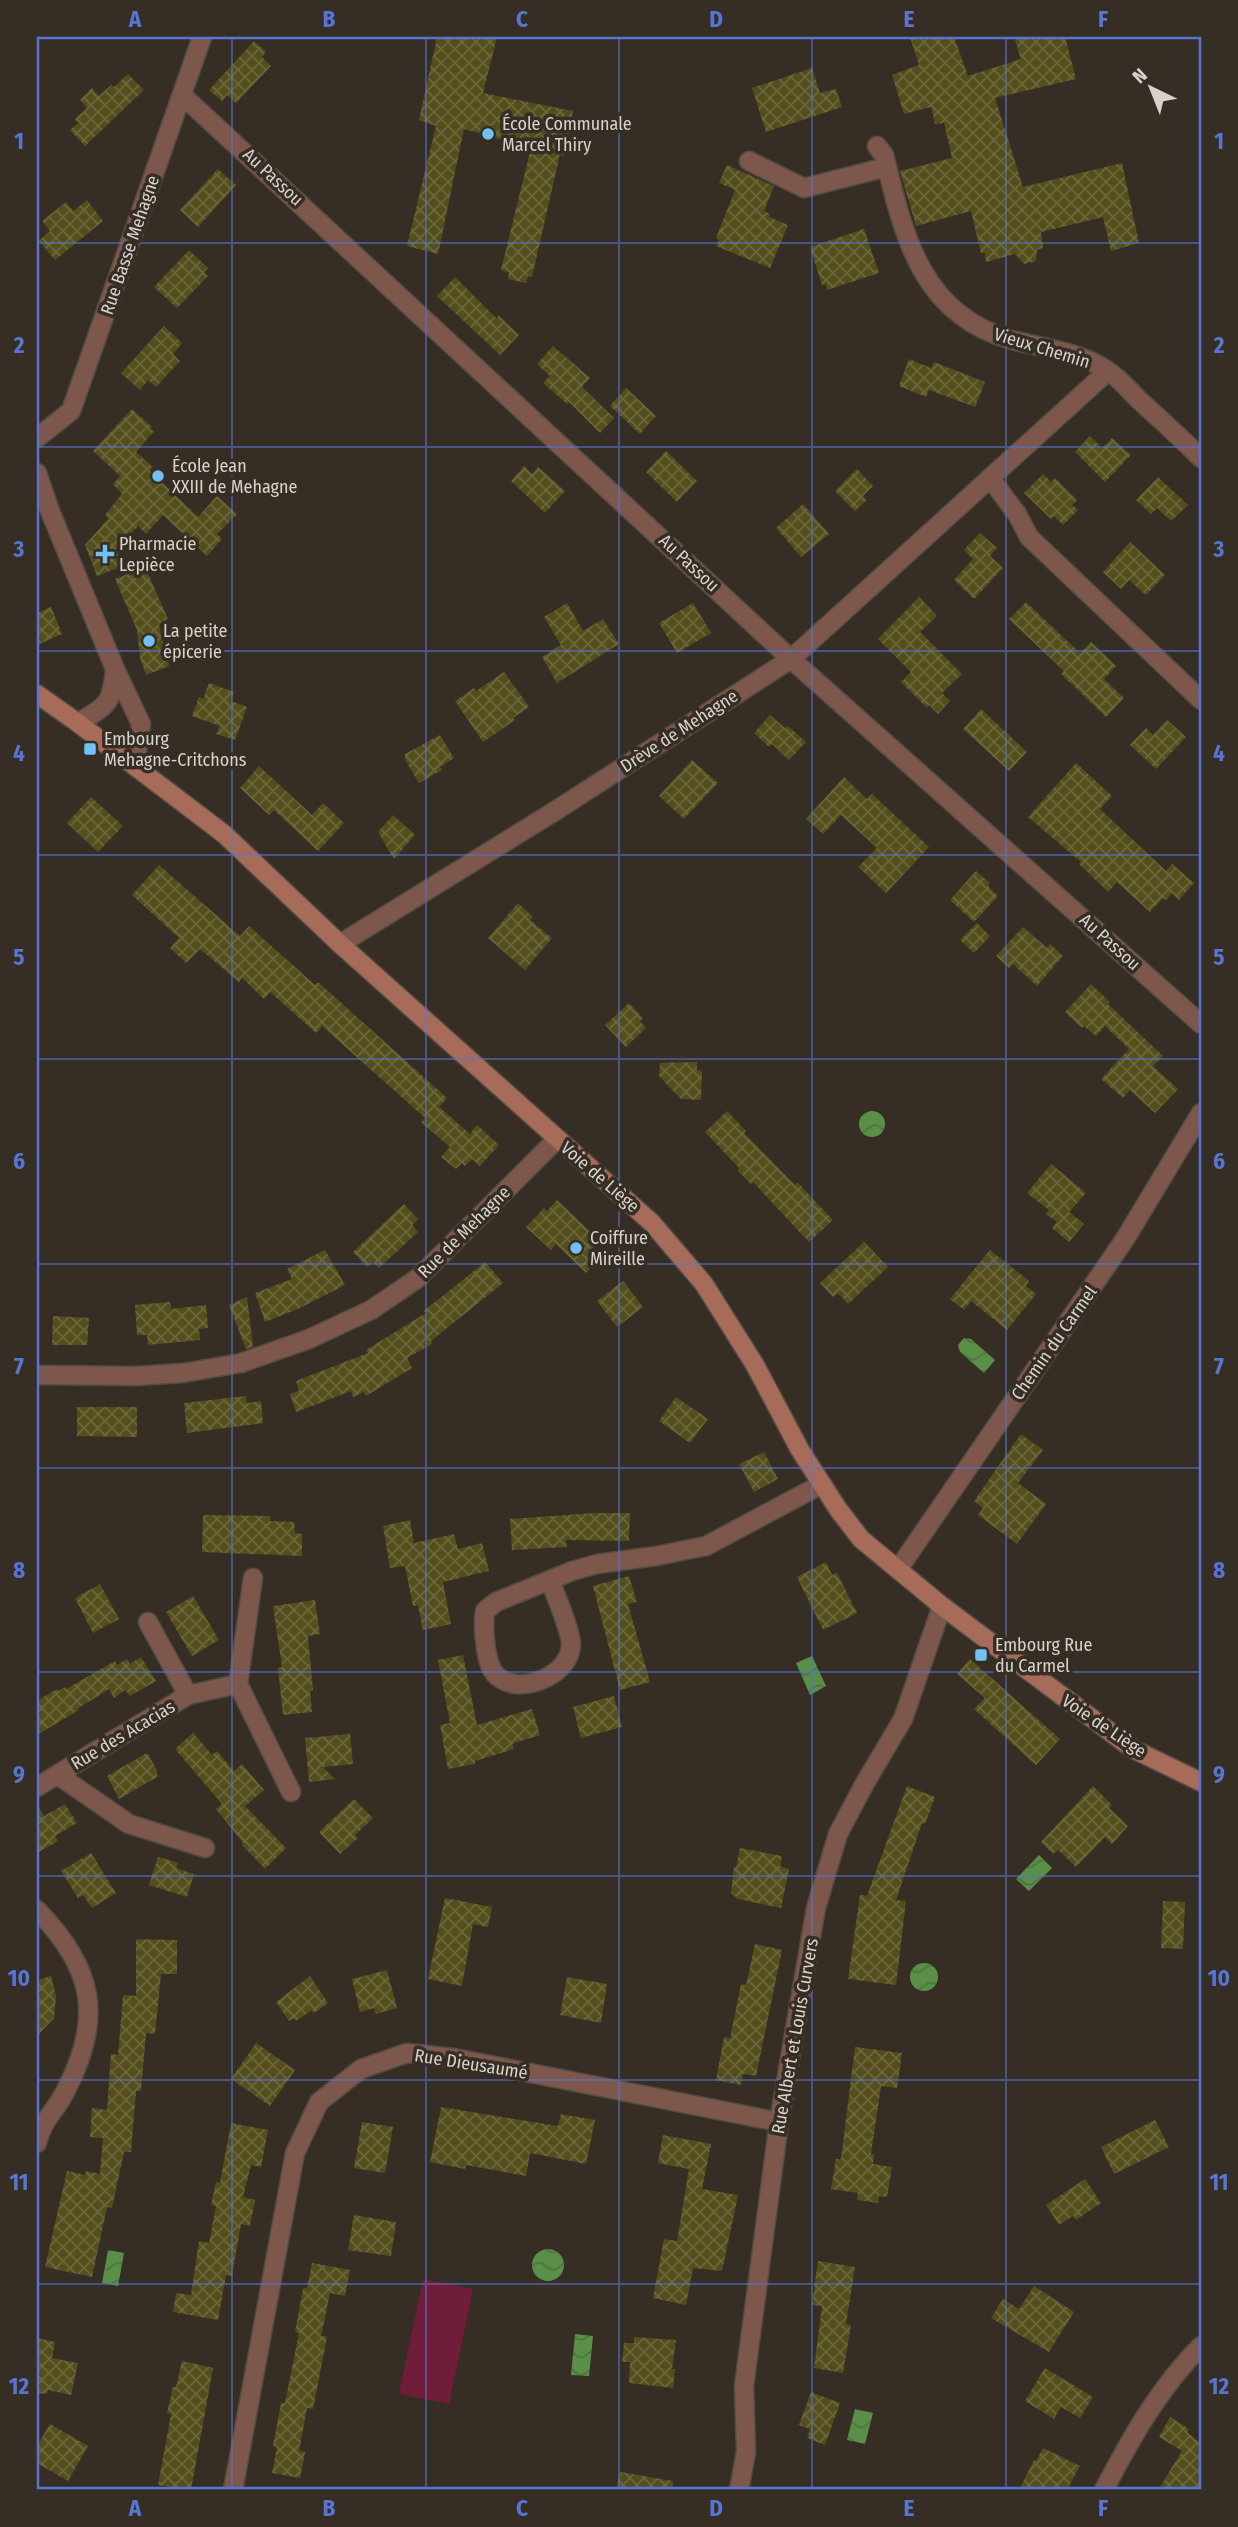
<svg xmlns="http://www.w3.org/2000/svg" width="1238" height="2527" viewBox="0 0 1238 2527" font-family="'Fira Sans Condensed',sans-serif">
<style>
.green{fill:#6f1d39}
.water{fill:url(#water-waves)}
.building{fill:url(#building-cross-hatch)}
.lines{fill:none;stroke-linecap:round;stroke-linejoin:round}
.street-casing{stroke:#534c43;stroke-width:21}
.secondary-casing{stroke:#534c43;stroke-width:21}
.street{stroke:#7d574b;stroke-width:18}
.secondary{stroke:#a76b59;stroke-width:18}
.grid{fill:none;stroke:#5576d4;stroke-width:2;stroke-opacity:0.55}
.poi-dot{fill:#71c1f5;stroke:#362e25;stroke-width:2.5}
.labels{text-anchor:middle;dominant-baseline:central;stroke-width:7;stroke-linejoin:round;paint-order:stroke}
.poi-label{font-size:18px;fill:#d7d2cc;stroke:#362e25;text-anchor:start}
.street-label{font-size:18px;fill:#d7d2cc;stroke:#362e25}
.neatline{fill:none;stroke:#5576d4;stroke-width:2.5}
.grid-label{font-size:23px;text-anchor:middle;font-weight:bold;fill:#5576d4}
</style>
<defs>
<pattern id="water-waves" width="16" height="10" patternUnits="userSpaceOnUse" patternTransform="scale(1.75)"><rect width="16" height="10" fill="#598f46"/><path d="M0 5q4-4 8 0t8 0" fill="none" stroke="#507343"/></pattern>
<pattern id="building-cross-hatch" width="8" height="8" patternUnits="userSpaceOnUse" patternTransform="scale(1.75)"><rect width="8" height="8" fill="#534e1b"/><path d="M0 0l8 8M0 8l8-8" fill="none" stroke="#6b673b"/></pattern>
</defs>
<rect width="100%" height="100%" fill="#362e25"/>
<polygon class="green" points="423,2279 473,2289 449,2404 399,2394"/>
<g class="water">
<circle cx="872" cy="1124" r="13"/>
<polygon points="964,1338 971,1339 995,1360 984,1373 960,1352 958,1345"/>
<polygon points="812,1656 826,1686 810,1695 796,1663"/>
<polygon points="1039,1855 1052,1868 1029,1891 1016,1879"/>
<circle cx="924" cy="1977" r="14"/>
<circle cx="548" cy="2265" r="16"/>
<polygon points="108,2250 124,2253 118,2286 102,2283"/>
<polygon points="575,2334 593,2336 589,2376 571,2375"/>
<polygon points="855,2409 873,2413 865,2444 847,2440"/>
</g>
<g class="building">
<polygon points="437,37 497,37 483,93 573,111 564,156 560,154 532,277 528,276 526,283 508,279 509,273 501,270 531,148 464,129 438,254 407,246 436,126 419,120"/>
<polygon points="910,37 954,37 968,76 1021,59 1014,37 1065,37 1076,79 995,98 1023,187 1122,163 1139,243 1111,251 1103,217 1041,232 1043,248 1037,250 1036,261 1024,264 1015,254 986,262 985,253 981,253 971,211 916,226 900,171 952,158 944,123 935,124 931,107 904,114 892,75 919,65"/>
<polygon points="254,41 266,52 262,57 271,66 236,103 227,95 222,101 209,90"/>
<polygon points="812,68 820,93 836,89 842,107 766,132 752,88"/>
<polygon points="128,74 144,90 85,146 70,130 78,123 75,119 87,108 80,100 92,88 99,96 111,85 114,87"/>
<polygon points="727,165 774,186 764,211 770,214 769,217 788,225 770,268 716,246 719,240 716,238 735,190 719,183"/>
<polygon points="218,169 236,185 198,227 180,210"/>
<polygon points="87,200 103,221 55,260 39,241 50,231 42,221 66,202 73,211"/>
<polygon points="864,229 879,273 827,290 826,284 822,285 810,247"/>
<polygon points="189,250 208,268 204,272 208,276 177,308 154,287"/>
<polygon points="455,277 497,319 498,315 519,335 500,355 437,296"/>
<polygon points="164,326 182,343 173,354 180,361 156,387 148,380 140,390 121,373"/>
<polygon points="553,346 590,378 582,387 614,418 600,433 569,402 567,404 543,383 550,376 537,364"/>
<polygon points="909,359 931,368 934,362 985,382 975,407 929,390 926,397 899,386"/>
<polygon points="626,388 656,416 640,434 610,406"/>
<polygon points="132,409 152,427 150,429 154,431 136,452 153,467 150,471 198,517 217,496 237,514 217,534 222,539 207,556 163,515 146,534 138,526 116,550 123,566 97,576 85,545 108,519 105,515 122,494 113,484 120,476 93,451"/>
<polygon points="1090,436 1102,448 1112,438 1131,455 1105,482 1075,452"/>
<polygon points="666,451 697,481 677,502 646,472"/>
<polygon points="524,466 532,474 538,467 565,491 545,513 511,481"/>
<polygon points="857,469 873,486 863,496 867,500 855,511 835,491"/>
<polygon points="1043,474 1051,482 1055,478 1077,500 1072,505 1078,510 1063,525 1054,516 1051,519 1024,493"/>
<polygon points="1158,477 1188,505 1171,521 1157,508 1151,514 1136,500"/>
<polygon points="803,504 829,534 801,557 776,528"/>
<polygon points="980,533 997,548 990,556 1003,568 974,599 954,580 973,559 964,550"/>
<polygon points="1130,542 1165,575 1146,595 1129,580 1121,589 1103,572"/>
<polygon points="145,567 168,619 159,624 169,666 146,675 140,658 137,630 115,579"/>
<polygon points="919,597 937,616 920,632 962,674 942,693 950,701 938,714 929,705 927,708 901,682 911,672 878,639"/>
<polygon points="1026,602 1080,653 1091,642 1116,666 1104,679 1124,698 1106,717 1061,674 1064,671 1009,619"/>
<polygon points="567,603 583,631 603,619 619,644 557,683 542,657 561,645 544,617"/>
<polygon points="693,603 711,633 677,653 659,623"/>
<polygon points="51,607 62,634 37,645 37,613"/>
<polygon points="504,672 529,707 513,718 515,720 483,742 455,701 474,688 476,691"/>
<polygon points="209,683 234,692 231,701 247,707 235,740 216,734 220,726 192,716 199,697 203,699"/>
<polygon points="981,709 1027,752 1009,771 963,729"/>
<polygon points="770,715 785,728 788,726 806,742 789,760 772,744 769,747 754,733"/>
<polygon points="1167,720 1186,737 1156,769 1130,745 1146,728 1153,735"/>
<polygon points="440,735 454,758 440,767 442,770 419,783 405,760 405,754"/>
<polygon points="692,760 718,783 684,819 659,796"/>
<polygon points="1076,763 1112,796 1100,809 1166,871 1172,864 1194,883 1179,900 1172,893 1166,900 1163,898 1150,912 1117,882 1108,892 1079,864 1081,862 1028,817"/>
<polygon points="259,766 312,815 323,803 344,823 318,851 274,810 269,815 240,788"/>
<polygon points="844,777 867,799 872,794 929,847 886,893 858,867 877,848 841,815 823,834 806,819"/>
<polygon points="91,797 123,826 98,852 67,823"/>
<polygon points="393,815 415,835 394,859 378,832"/>
<polygon points="159,865 240,936 249,926 315,985 318,982 447,1098 439,1107 470,1134 477,1125 499,1145 480,1166 472,1159 465,1166 462,1163 456,1169 441,1157 450,1147 421,1122 425,1118 322,1026 316,1033 270,992 264,999 242,978 239,982 200,949 186,963 170,948 179,938 132,895"/>
<polygon points="976,871 990,883 988,886 998,896 974,922 950,900"/>
<polygon points="518,903 533,917 530,920 552,938 525,970 488,938"/>
<polygon points="977,923 990,936 974,953 960,940"/>
<polygon points="1023,927 1047,948 1050,944 1063,956 1037,986 1013,964 1009,968 996,956"/>
<polygon points="1091,984 1110,1002 1108,1004 1163,1056 1153,1066 1178,1089 1155,1113 1130,1090 1123,1098 1101,1079 1129,1049 1105,1026 1096,1036 1084,1026 1082,1028 1065,1012"/>
<polygon points="629,1003 643,1018 640,1021 646,1028 626,1047 605,1025"/>
<polygon points="697,1062 697,1070 702,1071 701,1100 681,1099 659,1076 660,1063"/>
<polygon points="727,1111 746,1131 744,1133 795,1185 797,1182 833,1220 809,1242 753,1182 751,1184 738,1171 739,1168 705,1132"/>
<polygon points="1051,1164 1086,1193 1069,1212 1084,1224 1069,1242 1052,1228 1057,1222 1046,1214 1049,1210 1027,1193"/>
<polygon points="557,1200 600,1241 593,1248 602,1256 586,1273 556,1244 551,1250 526,1227 544,1208 547,1211"/>
<polygon points="404,1204 418,1219 412,1225 418,1232 379,1268 373,1262 367,1267 353,1252"/>
<polygon points="864,1242 888,1267 848,1304 838,1293 833,1297 820,1283"/>
<polygon points="325,1250 345,1285 298,1309 265,1322 255,1293 292,1279 287,1269"/>
<polygon points="990,1250 1029,1281 1026,1286 1036,1294 1007,1330 971,1301 964,1310 950,1299"/>
<polygon points="485,1262 503,1283 431,1341 432,1344 407,1358 412,1368 366,1396 364,1392 353,1397 351,1391 296,1412 290,1394 299,1391 296,1381 368,1353 366,1350 426,1313 424,1311"/>
<polygon points="623,1281 643,1307 617,1327 597,1301"/>
<polygon points="247,1297 253,1347 246,1349 229,1305"/>
<polygon points="170,1302 171,1309 206,1305 208,1328 199,1329 200,1340 148,1345 147,1335 137,1335 135,1305"/>
<polygon points="53,1316 89,1318 87,1345 52,1345"/>
<polygon points="246,1396 247,1403 261,1401 263,1423 187,1433 184,1403"/>
<polygon points="676,1397 708,1419 690,1443 659,1421"/>
<polygon points="77,1407 137,1407 137,1437 77,1436"/>
<polygon points="1021,1434 1043,1450 1018,1483 1046,1504 1017,1544 978,1515 983,1508 974,1501"/>
<polygon points="764,1452 778,1479 754,1492 739,1464"/>
<polygon points="596,1513 630,1513 629,1541 566,1540 567,1547 512,1550 510,1519"/>
<polygon points="203,1515 270,1516 270,1521 294,1522 295,1533 302,1534 302,1556 202,1552"/>
<polygon points="410,1520 414,1543 454,1534 458,1549 482,1543 489,1571 443,1582 451,1624 423,1630 418,1605 413,1606 405,1566 390,1568 383,1526"/>
<polygon points="826,1562 832,1575 837,1573 857,1613 823,1630 797,1577"/>
<polygon points="629,1576 637,1602 628,1604 650,1682 620,1690 593,1586"/>
<polygon points="100,1584 119,1619 93,1633 75,1598"/>
<polygon points="193,1596 219,1640 192,1656 166,1612"/>
<polygon points="315,1600 320,1634 308,1636 313,1690 310,1691 312,1712 283,1715 278,1668 282,1667 273,1606"/>
<polygon points="463,1655 477,1725 532,1709 540,1735 512,1744 514,1749 475,1761 475,1764 448,1769 440,1725 450,1723 438,1660"/>
<polygon points="141,1657 156,1681 130,1696 125,1690 114,1698 109,1689 77,1709 79,1710 37,1735 37,1701 57,1689 59,1691 65,1687 66,1689 115,1661 117,1665 127,1659 130,1664"/>
<polygon points="970,1659 1060,1739 1036,1765 974,1709 985,1698 957,1674"/>
<polygon points="614,1696 622,1727 581,1738 573,1707"/>
<polygon points="193,1733 212,1755 217,1751 234,1771 242,1764 264,1790 245,1806 286,1848 265,1869 242,1845 244,1844 216,1809 222,1804 175,1749"/>
<polygon points="350,1734 353,1764 323,1767 335,1779 309,1782 305,1738"/>
<polygon points="147,1753 157,1770 157,1777 119,1799 107,1776"/>
<polygon points="907,1786 935,1797 925,1824 922,1823 896,1900 906,1901 896,1985 848,1979 860,1895 867,1896"/>
<polygon points="1093,1786 1112,1805 1109,1808 1128,1826 1112,1844 1105,1837 1076,1867 1058,1850 1053,1854 1041,1842"/>
<polygon points="354,1799 373,1818 355,1835 358,1838 340,1854 319,1832"/>
<polygon points="37,1804 44,1816 65,1804 77,1823 55,1836 58,1841 37,1853"/>
<polygon points="740,1848 782,1856 780,1866 789,1869 781,1908 738,1899 731,1893 734,1867 736,1868"/>
<polygon points="91,1853 116,1893 92,1908 83,1895 78,1898 61,1871"/>
<polygon points="158,1857 178,1863 176,1868 194,1874 187,1897 149,1885"/>
<polygon points="445,1898 492,1907 488,1927 473,1924 462,1986 428,1979"/>
<polygon points="1163,1901 1185,1902 1183,1949 1161,1948"/>
<polygon points="136,1939 177,1940 177,1974 161,1974 155,2034 146,2033 141,2091 136,2091 131,2152 124,2152 112,2208 107,2207 92,2277 45,2267 67,2171 85,2175 86,2171 100,2174 103,2138 90,2137 92,2108 107,2110 111,2054 118,2055 123,1995 136,1996"/>
<polygon points="755,1944 782,1950 756,2076 743,2074 741,2085 716,2080 724,2037 730,2038 741,1984 746,1985"/>
<polygon points="387,1970 397,2008 376,2014 374,2008 360,2012 352,1979"/>
<polygon points="51,1976 56,1996 54,2018 37,2036 37,1980"/>
<polygon points="310,1976 328,2003 314,2013 312,2010 296,2021 294,2018 289,2021 276,2002"/>
<polygon points="567,1977 607,1984 601,2023 560,2015"/>
<polygon points="256,2043 295,2070 270,2106 231,2079"/>
<polygon points="855,2047 902,2053 897,2088 881,2086 871,2154 874,2154 873,2164 892,2167 887,2197 879,2196 878,2203 857,2200 858,2193 831,2189 836,2159 841,2159"/>
<polygon points="441,2107 558,2126 561,2114 595,2120 586,2164 530,2153 526,2176 466,2165 465,2169 430,2162"/>
<polygon points="1155,2120 1169,2147 1114,2174 1101,2147"/>
<polygon points="362,2122 393,2127 385,2173 354,2168"/>
<polygon points="231,2123 268,2130 261,2167 251,2165 243,2197 255,2200 250,2226 241,2224 232,2276 226,2275 218,2320 173,2312 176,2293 191,2295 199,2241 209,2243 216,2206 211,2205 216,2182 220,2183"/>
<polygon points="663,2135 711,2144 702,2189 738,2195 722,2271 693,2268 686,2305 653,2298 664,2239 677,2241 689,2169 658,2163"/>
<polygon points="1085,2179 1101,2203 1076,2220 1073,2216 1059,2225 1046,2205"/>
<polygon points="354,2215 396,2222 391,2256 348,2250"/>
<polygon points="818,2261 855,2267 846,2324 851,2325 843,2373 814,2368 822,2306 812,2305"/>
<polygon points="312,2263 350,2270 345,2296 330,2293 321,2336 327,2337 313,2409 307,2408 299,2451 305,2452 300,2478 272,2473 277,2447 273,2446 281,2403 285,2403 299,2333 295,2332 303,2288 307,2288"/>
<polygon points="1034,2286 1074,2312 1049,2352 991,2318 1003,2299 1019,2309"/>
<polygon points="634,2337 676,2340 672,2369 675,2369 673,2388 629,2383 630,2362 622,2362 624,2343 634,2343"/>
<polygon points="37,2338 55,2342 52,2358 78,2363 71,2395 48,2390 47,2394 37,2393"/>
<polygon points="182,2361 213,2368 191,2490 158,2485 171,2414 167,2413 173,2387 176,2387"/>
<polygon points="1045,2368 1093,2397 1080,2418 1061,2407 1054,2419 1025,2401"/>
<polygon points="811,2392 840,2403 825,2445 807,2438 810,2429 799,2425"/>
<polygon points="1170,2417 1189,2429 1187,2432 1201,2444 1201,2490 1158,2490 1182,2451 1159,2437"/>
<polygon points="50,2424 88,2446 68,2481 37,2463 37,2446"/>
<polygon points="1043,2448 1080,2466 1067,2490 1019,2490 1034,2460 1036,2461"/>
<polygon points="620,2472 673,2481 673,2490 616,2490"/>
</g>
<g class="lines">
<defs>
<g id="street">
<polyline points="182,95 791,659 1201,1024"/>
<path d="M 877,146 L 884,155 C 904,236 921,315 1012,340 C 1043,348 1081,352 1108,371 C 1119,378 1129,390 1139,400 C 1160,419 1181,438 1201,458"/>
<polyline points="749,161 804,188 887,167"/>
<polyline points="37,438 71,411 202,37"/>
<polyline points="37,473 50,511 115,669 141,724 135,766"/>
<polyline points="990,478 1017,514 1029,537 1201,700"/>
<path d="M 78,723 C 106,706 112,705 115,670"/>
<polyline points="340,944 555,811 791,659 1108,371"/>
<polyline points="37,1375 136,1376 183,1373 241,1363 309,1339 371,1310 418,1278 557,1139"/>
<polyline points="899,1568 1125,1239 1201,1113"/>
<polyline points="253,1578 238,1684 291,1792"/>
<path d="M 550,1581 C 555,1593 571,1633 571,1644 C 571,1676 517,1698 495,1674 C 489,1667 488,1658 486,1649 C 484,1635 483,1625 485,1611 L 496,1602 L 572,1571 L 597,1564 L 656,1556 L 706,1546 L 822,1484"/>
<polyline points="148,1622 188,1695"/>
<polyline points="58,1775 129,1824 205,1848"/>
<polyline points="37,1787 188,1695 238,1684"/>
<path d="M 37,1910 C 94,1968 104,2018 65,2092 C 55,2112 42,2120 37,2143"/>
<polyline points="233,2490 295,2153 319,2102 361,2069 407,2053 454,2058 779,2122"/>
<polyline points="739,2490 746,2452 744,2386 779,2122 816,1908 838,1834 865,1783 903,1719 942,1606"/>
<path d="M 1104,2490 C 1131,2438 1159,2388 1201,2346"/>
</g>
<polyline id="secondary" points="37,694 78,723 224,834 340,944 652,1223 704,1284 755,1365 800,1450 838,1509 861,1539 942,1606 1133,1749 1201,1782"/>
</defs>
<use href="#street" class="street-casing"/>
<use href="#secondary" class="secondary-casing"/>
<use href="#street" class="street"/>
<use href="#secondary" class="secondary"/>
</g>
<path class="grid" d="M 232,37 L 232,2490M 426,37 L 426,2490M 619,37 L 619,2490M 812,37 L 812,2490M 1006,37 L 1006,2490M 37,243 L 1201,243M 37,447 L 1201,447M 37,651 L 1201,651M 37,855 L 1201,855M 37,1059 L 1201,1059M 37,1264 L 1201,1264M 37,1468 L 1201,1468M 37,1672 L 1201,1672M 37,1876 L 1201,1876M 37,2080 L 1201,2080M 37,2284 L 1201,2284"/>
<g class="poi-dot">
<circle cx="488" cy="134" r="7"/>
<circle cx="158" cy="476" r="7"/>
<path d="M101.5 543.5h7v7h7v7h-7v7h-7v-7h-7v-7h7z"/>
<circle cx="149" cy="641" r="7"/>
<rect x="83" y="742" width="14" height="14" rx="3.5"/>
<circle cx="576" cy="1248" r="7"/>
<rect x="974" y="1648" width="14" height="14" rx="3.5"/>
</g>
<g class="labels">
<g class="poi-label">
<text x="502" y="124">École Communale<tspan x="502" dy="21">Marcel Thiry</tspan></text>
<text x="172" y="466">École Jean<tspan x="172" dy="21">XXIII de Mehagne</tspan></text>
<text x="119" y="544">Pharmacie<tspan x="119" dy="21">Lepièce</tspan></text>
<text x="163" y="631">La petite<tspan x="163" dy="21">épicerie</tspan></text>
<text x="104" y="739">Embourg<tspan x="104" dy="21">Mehagne-Critchons</tspan></text>
<text x="590" y="1238">Coiffure<tspan x="590" dy="21">Mireille</tspan></text>
<text x="995" y="1645">Embourg Rue<tspan x="995" dy="21">du Carmel</tspan></text>
</g>
<g class="street-label">
<text transform="translate(273 177) rotate(43)">Au Passou</text>
<text transform="translate(130 245) rotate(-71)">Rue Basse Mehagne</text>
<text transform="translate(1042 348) rotate(17)">Vieux Chemin</text>
<text transform="translate(689 563) rotate(43)">Au Passou</text>
<text transform="translate(679 731) rotate(-33)">Drève de Mehagne</text>
<text transform="translate(1110 942) rotate(42)">Au Passou</text>
<text transform="translate(600 1177) rotate(41)">Voie de Liège</text>
<text transform="translate(464 1232) rotate(-45)">Rue de Mehagne</text>
<text transform="translate(1054 1343) rotate(-55)">Chemin du Carmel</text>
<text transform="translate(1104 1726) rotate(34)">Voie de Liège</text>
<text transform="translate(123 1735) rotate(-31)">Rue des Acacias</text>
<text transform="translate(795 2036) rotate(-80)">Rue Albert et Louis Curvers</text>
<text transform="translate(471 2064) rotate(9)">Rue Dieusaumé</text>
</g>
</g>
<rect width="1238" height="2527" fill="none" stroke="#362e25" stroke-width="77"/>
<g transform="translate(1151 88) rotate(317)" stroke="#362e25" stroke-width="5" paint-order="stroke">
<path d="M0-5L12 26L0 18L-12 26Z" fill="#d7d2cc"/>
<text y="-10" font-size="19" font-weight="bold" text-anchor="middle" fill="#d7d2cc">N</text>
</g>
<rect x="38" y="38" width="1162" height="2450" class="neatline"/>
<g class="grid-label">
<text x="135" y="27">A</text>
<text x="329" y="27">B</text>
<text x="522" y="27">C</text>
<text x="716" y="27">D</text>
<text x="909" y="27">E</text>
<text x="1103" y="27">F</text>
<text x="19" y="149">1</text>
<text x="1219" y="149">1</text>
<text x="19" y="353">2</text>
<text x="1219" y="353">2</text>
<text x="19" y="557">3</text>
<text x="1219" y="557">3</text>
<text x="19" y="761">4</text>
<text x="1219" y="761">4</text>
<text x="19" y="965">5</text>
<text x="1219" y="965">5</text>
<text x="19" y="1169">6</text>
<text x="1219" y="1169">6</text>
<text x="19" y="1374">7</text>
<text x="1219" y="1374">7</text>
<text x="19" y="1578">8</text>
<text x="1219" y="1578">8</text>
<text x="19" y="1782">9</text>
<text x="1219" y="1782">9</text>
<text x="19" y="1986">10</text>
<text x="1219" y="1986">10</text>
<text x="19" y="2190">11</text>
<text x="1219" y="2190">11</text>
<text x="19" y="2394">12</text>
<text x="1219" y="2394">12</text>
<text x="135" y="2516">A</text>
<text x="329" y="2516">B</text>
<text x="522" y="2516">C</text>
<text x="716" y="2516">D</text>
<text x="909" y="2516">E</text>
<text x="1103" y="2516">F</text>
</g>
</svg>
